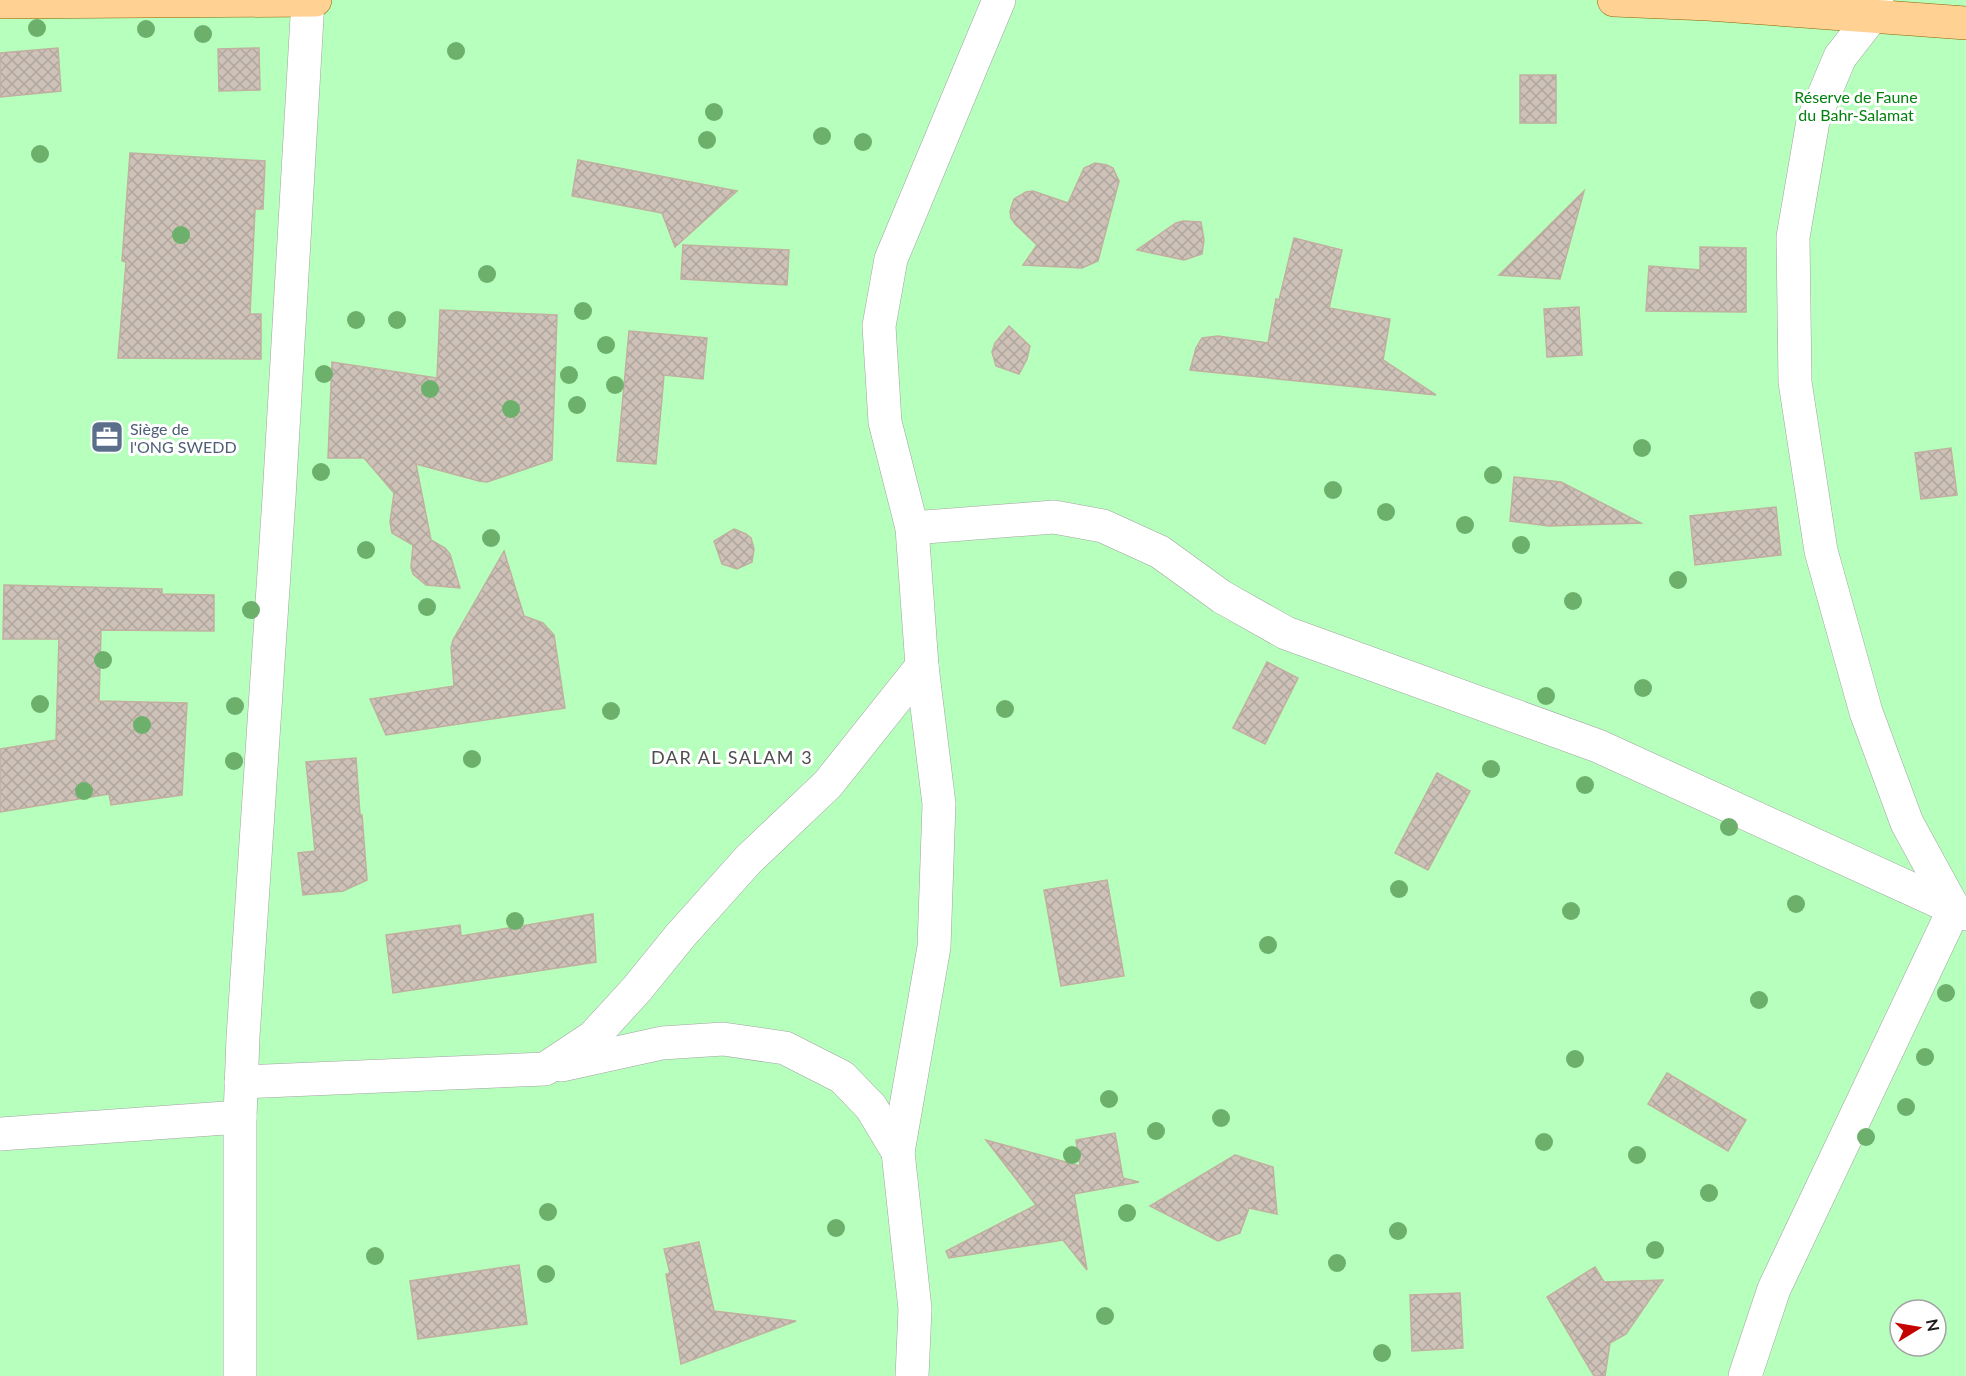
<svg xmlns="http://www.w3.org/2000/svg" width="1966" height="1376" viewBox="0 0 1966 1376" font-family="Lato,sans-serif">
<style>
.park{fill:#b6ffbc;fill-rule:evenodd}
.building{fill:url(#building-cross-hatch);stroke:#c1afa0;stroke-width:1.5}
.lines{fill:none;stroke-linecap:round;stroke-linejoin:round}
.minor-casing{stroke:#a2a2a2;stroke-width:34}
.primary-casing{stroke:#926300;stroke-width:34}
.minor{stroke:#fff;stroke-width:33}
.primary{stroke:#ffd193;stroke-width:33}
.tree{fill:#6cb06c}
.labels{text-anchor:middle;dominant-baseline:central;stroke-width:6;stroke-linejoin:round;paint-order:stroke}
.park-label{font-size:16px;fill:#01810d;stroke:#fff}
.service-label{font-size:16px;fill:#4e5e75;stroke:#fff;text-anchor:start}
.neighbourhood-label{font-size:18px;letter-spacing:1.5px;fill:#4e4e4e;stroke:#fff}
</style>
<defs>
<pattern id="building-cross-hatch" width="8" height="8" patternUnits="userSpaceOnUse" patternTransform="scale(1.5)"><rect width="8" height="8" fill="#cec2b8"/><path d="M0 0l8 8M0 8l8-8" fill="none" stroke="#b0a69e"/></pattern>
</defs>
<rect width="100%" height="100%" fill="#eee9df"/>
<path class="park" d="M 0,0 L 1966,0 L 1966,1376 L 0,1376 ZM 1900,1310 L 1936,1310 L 1936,1346 L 1900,1346 Z"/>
<g class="building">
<polygon points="58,48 61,91 0,97 0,53"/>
<polygon points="259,48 260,90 219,91 218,49"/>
<rect x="1520" y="75" width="36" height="48"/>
<polygon points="130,153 265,161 263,209 255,209 250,314 261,314 261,359 118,358 126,262 122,261"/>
<polygon points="578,160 737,191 675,247 662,213 572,196"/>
<polygon points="1095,163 1107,165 1113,168 1119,181 1098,261 1082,268 1023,265 1037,245 1015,224 1011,218 1010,211 1014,199 1026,192 1033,191 1068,203 1084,168"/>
<polygon points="1584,191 1560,279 1499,275"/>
<polygon points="1183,221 1201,222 1204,240 1202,254 1184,260 1137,250 1176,223"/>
<polygon points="1294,238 1342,250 1329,308 1390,319 1383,360 1436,395 1190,370 1196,348 1202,338 1218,336 1268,343 1276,299 1279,300"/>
<polygon points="683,245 789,250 787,285 681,279"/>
<polygon points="1700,247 1746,248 1746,312 1646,311 1649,266 1700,270"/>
<polygon points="1579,307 1582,355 1547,357 1544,309"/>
<polygon points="440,310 557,315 552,460 487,482 479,481 416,464 431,540 445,548 450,554 460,588 426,585 413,574 411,567 413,545 392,533 390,522 394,493 364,458 328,458 332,362 437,378"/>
<polygon points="1009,326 1030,346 1027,359 1019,374 996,366 992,352 995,343"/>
<polygon points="629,331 707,338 703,379 664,375 656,464 617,461"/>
<polygon points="1951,448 1957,495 1921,499 1915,453"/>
<polygon points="1514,477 1561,482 1641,523 1549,526 1510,521"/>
<polygon points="1776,507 1781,555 1695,565 1690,516"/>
<polygon points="734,529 746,534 751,538 754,549 752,562 737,569 722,564 714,541"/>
<polygon points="504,551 524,616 543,623 554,635 565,708 386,735 370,699 454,686 451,648 453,640"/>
<polygon points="4,585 162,589 162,594 214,595 214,631 101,630 99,701 187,703 182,795 111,805 109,794 0,812 0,749 56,740 59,639 3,639"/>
<polygon points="1267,662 1298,678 1265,744 1233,728"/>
<polygon points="356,758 360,815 362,815 367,880 343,891 303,895 298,853 315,851 306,762"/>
<polygon points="1437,773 1470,791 1428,870 1395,853"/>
<polygon points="1107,880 1124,976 1061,986 1044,890"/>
<polygon points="593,914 596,962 393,993 386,935 460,925 461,936"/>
<polygon points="1667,1073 1746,1120 1728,1151 1648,1104"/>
<polygon points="1115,1133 1123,1178 1139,1182 1074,1194 1087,1270 1063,1240 949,1258 946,1251 1036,1205 986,1140 1080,1166 1076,1140"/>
<polygon points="1235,1155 1273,1167 1277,1214 1249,1208 1240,1233 1218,1241 1150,1206"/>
<polygon points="699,1242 714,1311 796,1321 681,1364 666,1274 670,1273 664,1249"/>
<polygon points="519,1265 527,1324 418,1339 410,1281"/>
<polygon points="1595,1267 1604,1282 1663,1280 1626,1334 1610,1343 1605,1376 1594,1376 1547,1297"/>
<polygon points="1460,1293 1463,1348 1412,1351 1410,1295"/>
</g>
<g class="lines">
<defs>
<g id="minor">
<polyline points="1877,0 1872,16 1840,57 1813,121 1793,237 1795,382 1821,551 1866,712 1907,823 1954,909"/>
<polyline points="912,528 1054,517 1103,526 1160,552 1222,597 1286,633 1598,746 1966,914"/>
<polyline points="562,1065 662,1043 723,1039 785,1048 842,1077 871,1107 898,1152"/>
<polyline points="241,1082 545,1069 593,1037 637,989 680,936 748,860 828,784 922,666"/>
<polyline points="0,1134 240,1117"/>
<polyline points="240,1376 240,1117 243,1037 279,498 308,0"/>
<polyline points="912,1376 915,1309 898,1152 934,947 939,804 922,666 912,528 885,422 879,326 891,259 999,0"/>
<polyline points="1745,1376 1774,1289 1954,909"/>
</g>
<g id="primary">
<polyline points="1614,0 1708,4 1966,23"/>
<polyline points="0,2 315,0"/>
</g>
</defs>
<use href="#minor" class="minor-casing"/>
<use href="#primary" class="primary-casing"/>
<use href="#minor" class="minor"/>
<use href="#primary" class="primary"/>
</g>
<g class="tree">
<circle cx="37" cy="28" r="9"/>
<circle cx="146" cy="29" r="9"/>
<circle cx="203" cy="34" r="9"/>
<circle cx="456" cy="51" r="9"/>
<circle cx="714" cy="112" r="9"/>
<circle cx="822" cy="136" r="9"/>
<circle cx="707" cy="140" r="9"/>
<circle cx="863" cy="142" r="9"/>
<circle cx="40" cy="154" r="9"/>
<circle cx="181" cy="235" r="9"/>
<circle cx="487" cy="274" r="9"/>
<circle cx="583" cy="311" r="9"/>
<circle cx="356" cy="320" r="9"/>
<circle cx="397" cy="320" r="9"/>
<circle cx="606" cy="345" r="9"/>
<circle cx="324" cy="374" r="9"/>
<circle cx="569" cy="375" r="9"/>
<circle cx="615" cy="385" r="9"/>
<circle cx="430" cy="389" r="9"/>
<circle cx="577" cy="405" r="9"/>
<circle cx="511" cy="409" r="9"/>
<circle cx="1642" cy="448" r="9"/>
<circle cx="321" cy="472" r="9"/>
<circle cx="1493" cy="475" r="9"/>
<circle cx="1333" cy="490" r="9"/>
<circle cx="1386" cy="512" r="9"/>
<circle cx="1465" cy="525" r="9"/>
<circle cx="491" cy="538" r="9"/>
<circle cx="1521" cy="545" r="9"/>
<circle cx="366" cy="550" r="9"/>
<circle cx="1678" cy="580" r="9"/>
<circle cx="1573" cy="601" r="9"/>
<circle cx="427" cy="607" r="9"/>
<circle cx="251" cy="610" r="9"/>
<circle cx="103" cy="660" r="9"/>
<circle cx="1643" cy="688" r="9"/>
<circle cx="1546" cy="696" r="9"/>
<circle cx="40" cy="704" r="9"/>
<circle cx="235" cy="706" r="9"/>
<circle cx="1005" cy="709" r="9"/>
<circle cx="611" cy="711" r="9"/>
<circle cx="142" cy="725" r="9"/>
<circle cx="472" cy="759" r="9"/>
<circle cx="234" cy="761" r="9"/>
<circle cx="1491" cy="769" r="9"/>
<circle cx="1585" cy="785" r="9"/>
<circle cx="84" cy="791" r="9"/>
<circle cx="1729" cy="827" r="9"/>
<circle cx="1399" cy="889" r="9"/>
<circle cx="1796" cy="904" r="9"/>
<circle cx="1571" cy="911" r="9"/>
<circle cx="515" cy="921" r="9"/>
<circle cx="1268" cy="945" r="9"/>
<circle cx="1946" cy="993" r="9"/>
<circle cx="1759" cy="1000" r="9"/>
<circle cx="1925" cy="1057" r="9"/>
<circle cx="1575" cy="1059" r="9"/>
<circle cx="1109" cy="1099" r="9"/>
<circle cx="1906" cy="1107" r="9"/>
<circle cx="1221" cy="1118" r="9"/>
<circle cx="1156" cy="1131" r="9"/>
<circle cx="1866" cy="1137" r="9"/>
<circle cx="1544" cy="1142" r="9"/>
<circle cx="1072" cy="1155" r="9"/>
<circle cx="1637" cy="1155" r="9"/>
<circle cx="1709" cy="1193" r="9"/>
<circle cx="548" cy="1212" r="9"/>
<circle cx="1127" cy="1213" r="9"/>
<circle cx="836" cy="1228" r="9"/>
<circle cx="1398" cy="1231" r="9"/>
<circle cx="1655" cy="1250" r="9"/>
<circle cx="375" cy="1256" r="9"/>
<circle cx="1337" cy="1263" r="9"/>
<circle cx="546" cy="1274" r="9"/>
<circle cx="1105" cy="1316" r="9"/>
<circle cx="1382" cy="1353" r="9"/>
</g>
<defs>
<symbol id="office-square" viewBox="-11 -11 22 22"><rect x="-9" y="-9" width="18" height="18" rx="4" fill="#5c6f8a" stroke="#fff"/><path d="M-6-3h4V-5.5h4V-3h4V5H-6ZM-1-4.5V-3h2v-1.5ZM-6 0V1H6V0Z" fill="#fff"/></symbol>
</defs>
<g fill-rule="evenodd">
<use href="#office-square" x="88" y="418" width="38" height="38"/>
</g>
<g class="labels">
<g class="park-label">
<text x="1856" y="96">Réserve de Faune<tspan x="1856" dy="18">du Bahr-Salamat</tspan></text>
</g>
<g class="service-label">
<text x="130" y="428">Siège de<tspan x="130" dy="18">l'ONG SWEDD</tspan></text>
</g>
<g class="neighbourhood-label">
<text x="732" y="757">DAR AL SALAM 3</text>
</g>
</g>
<g transform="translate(1918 1328) rotate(79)"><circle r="28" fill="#ffffff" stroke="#a4a4a4" stroke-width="1.5"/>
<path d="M0-4.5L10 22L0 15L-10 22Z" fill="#c60200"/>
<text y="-9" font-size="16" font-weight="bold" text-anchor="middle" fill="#1b1b1b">N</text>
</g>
</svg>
